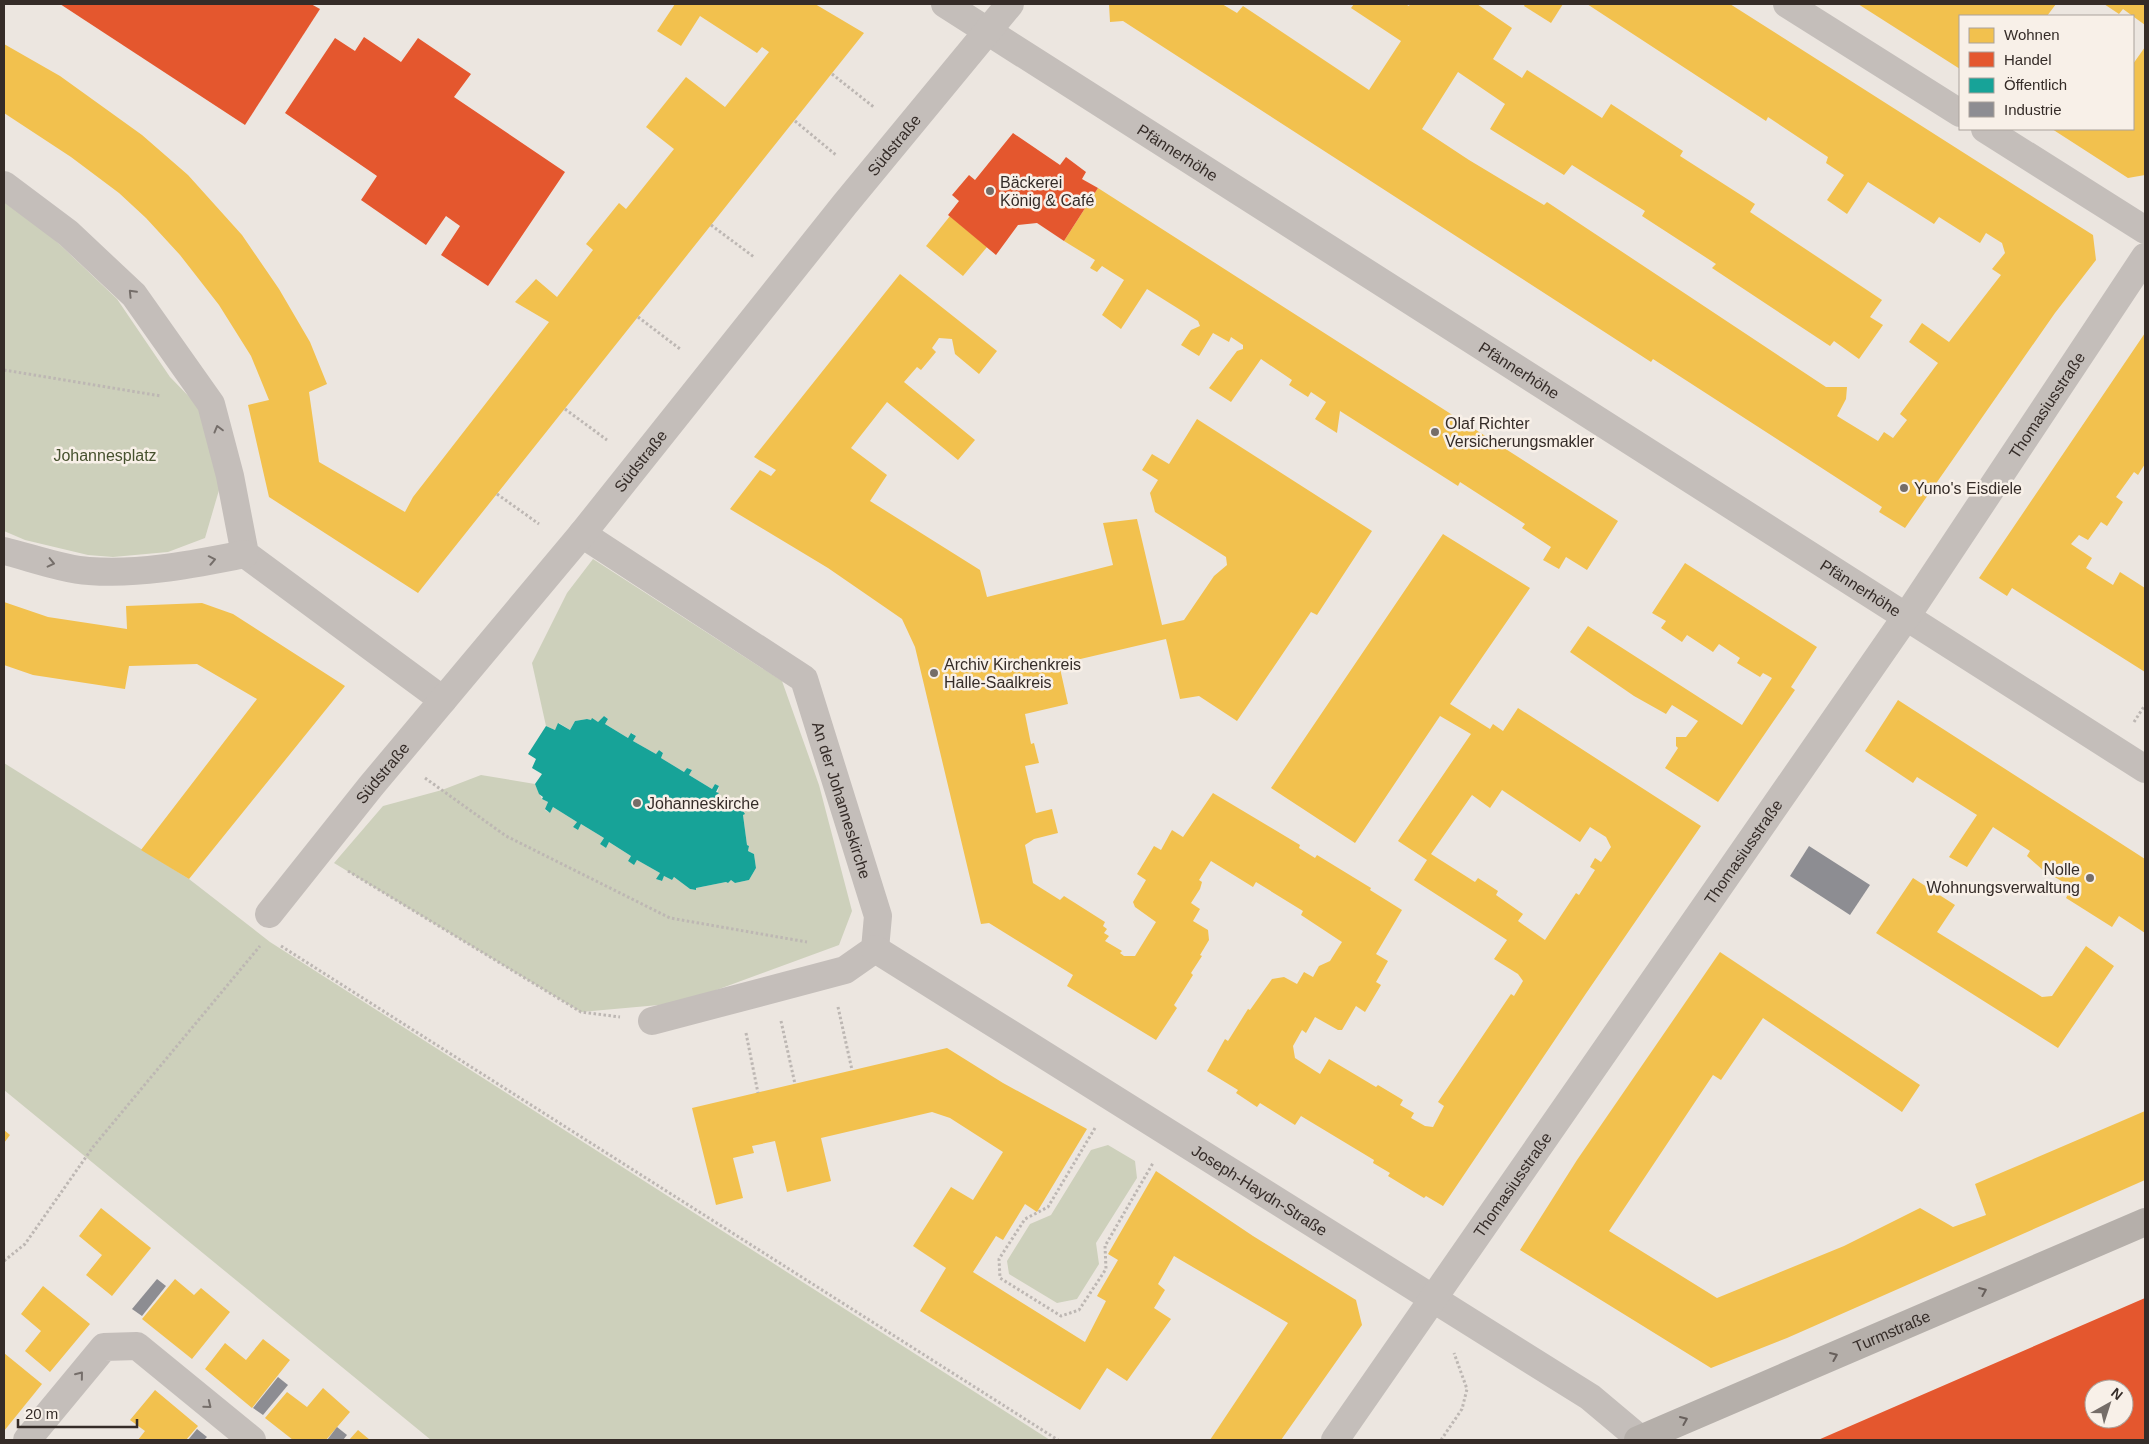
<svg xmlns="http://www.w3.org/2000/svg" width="2149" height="1444" viewBox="0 0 2149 1444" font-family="Arial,sans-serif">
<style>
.green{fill:#cdd0bb}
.homes{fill:#f2c14e;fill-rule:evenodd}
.shops{fill:#e4572e;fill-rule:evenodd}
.public{fill:#17a398}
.industry{fill:#8d8d92}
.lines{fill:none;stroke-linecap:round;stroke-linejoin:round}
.path{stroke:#bdb7b3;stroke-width:3;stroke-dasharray:2.5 2.5;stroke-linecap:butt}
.street{stroke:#c4beba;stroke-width:28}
.secondary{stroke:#b5afaa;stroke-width:28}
.oneway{stroke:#756e6a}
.oneway2{stroke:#68605c}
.poi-dot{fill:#756d68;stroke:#f8f0e8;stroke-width:2}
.labels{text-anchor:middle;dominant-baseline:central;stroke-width:5;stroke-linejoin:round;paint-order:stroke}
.street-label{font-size:16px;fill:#352c28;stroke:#f8f0e8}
.poi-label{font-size:16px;fill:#352c28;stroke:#f8f0e8;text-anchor:start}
.park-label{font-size:16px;fill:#46512e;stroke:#f8f0e8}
</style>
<rect width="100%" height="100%" fill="#ece6e0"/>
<g class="green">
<polygon points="4,201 54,239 117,299 170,377 202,410 224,473 205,538 168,552 113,557 88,555 25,540 4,531"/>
<polygon points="593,559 782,681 819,785 852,911 839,945 681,1003 581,1012 334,863 383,806 442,790 481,775 535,784 542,799 548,802 545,810 550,813 553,807 577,822 573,827 578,830 581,824 604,838 600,844 606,848 609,842 631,856 628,861 634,864 637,860 660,873 657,879 661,881 664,876 672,880 674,877 690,889 696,890 696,888 726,882 728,883 731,880 735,883 749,880 756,868 754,854 748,851 749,846 747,845 743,815 744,813 741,809 738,810 717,795 719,786 715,784 712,789 689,775 692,770 687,768 684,772 661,758 663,753 659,750 656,754 633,741 636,736 632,733 628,738 605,724 608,719 604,716 598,722 587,719 575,721 570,730 559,723 555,730 546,726 532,663 567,593"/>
<polygon points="4,763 189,879 270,942 1050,1440 431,1440 4,1090"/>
<polygon points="1108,1145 1135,1161 1137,1178 1096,1243 1099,1264 1077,1299 1057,1303 1009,1274 1007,1261 1030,1224 1051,1215 1091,1150"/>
</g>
<g class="homes">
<polygon points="675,4 815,4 864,33 418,593 269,497 248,405 269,400 251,356 219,305 180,255 146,218 119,193 71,157 4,113 4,44 60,76 142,135 188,175 242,235 279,289 310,342 327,384 309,392 319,462 405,512 413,497 549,322 515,302 536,279 557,297 593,250 586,244 619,203 626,209 674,149 646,127 686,77 725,107 769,52 762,47 757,53 700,16 681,46 657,31"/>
<polygon points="1109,4 1222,4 1237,13 1243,6 1369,90 1401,41 1351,8 1354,4 1405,4 1409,6 1410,4 1477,4 1512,28 1493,59 1522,78 1527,70 1602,118 1611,104 1683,151 1680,156 1755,204 1750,212 1882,300 1870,317 1883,325 1859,359 1834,341 1830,346 1712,268 1716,264 1642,216 1645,211 1572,165 1564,175 1490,129 1505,104 1458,72 1422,129 1469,160 1544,205 1547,202 1826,387 1847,387 1846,399 1837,416 1878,441 1884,432 1893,438 1907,420 1900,414 1938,363 1909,342 1922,323 1949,342 2001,275 1992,269 2005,253 2002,243 1986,233 1980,243 1939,217 1934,224 1868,182 1847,214 1827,200 1844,175 1826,163 1828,157 1768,117 1766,121 1587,4 1730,4 2093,235 2096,260 2055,313 1905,528 1879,512 1882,507 1653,359 1651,362 1123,21 1110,22"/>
<polygon points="1525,4 1563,4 1551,23 1524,6"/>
<polygon points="1858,4 2056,4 2047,16 1960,16 1960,69"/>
<polygon points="2104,4 2145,4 2145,25 2123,9 2119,14"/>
<polygon points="2145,47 2145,175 2128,178 2052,129 2133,129 2133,64"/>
<polygon points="1098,188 1618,521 1587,570 1566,557 1559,569 1543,560 1551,547 1522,528 1525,524 1460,482 1458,486 1340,411 1337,433 1315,419 1326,402 1311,392 1308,397 1289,385 1292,380 1261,359 1231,402 1209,388 1237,351 1243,349 1243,345 1231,337 1229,342 1213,333 1199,356 1181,345 1191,330 1200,326 1198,321 1147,289 1121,329 1102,315 1124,280 1102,266 1097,272 1090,268 1095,260 1064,241"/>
<polygon points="950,216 987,247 963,276 926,246"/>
<path d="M 900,274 L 997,351 L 979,374 L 955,354 L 952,339 L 939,338 L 932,348 L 936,352 L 921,370 L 917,367 L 904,382 L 975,440 L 958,460 L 887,402 L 851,448 L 887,475 L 870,501 L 980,570 L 987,597 L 1113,565 L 1103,523 L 1137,519 L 1162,625 L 1184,620 L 1214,576 L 1227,565 L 1226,557 L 1155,512 L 1150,493 L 1158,480 L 1142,470 L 1152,454 L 1169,464 L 1197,419 L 1372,531 L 1317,615 L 1311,612 L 1237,721 L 1199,696 L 1180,699 L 1166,639 L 1059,664 L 1068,704 L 1025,714 L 1031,744 L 1034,743 L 1039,763 L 1025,766 L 1036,813 L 1052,809 L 1058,833 L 1034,839 L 1025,845 L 1033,883 L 1060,900 L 1064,896 L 1105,922 L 1103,926 L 1107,929 L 1104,933 L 1109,936 L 1105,941 L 1122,951 L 1120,953 L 1124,956 L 1135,956 L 1156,922 L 1135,907 L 1133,902 L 1146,880 L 1137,874 L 1154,846 L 1161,850 L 1172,830 L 1183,837 L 1213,793 L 1300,845 L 1299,848 L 1315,858 L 1317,855 L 1371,888 L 1370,890 L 1402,910 L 1376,954 L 1388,961 L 1376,982 L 1381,985 L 1365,1012 L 1356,1006 L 1342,1030 L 1338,1030 L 1315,1017 L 1306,1033 L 1302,1030 L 1293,1046 L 1295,1058 L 1320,1074 L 1329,1059 L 1376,1087 L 1378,1085 L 1403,1100 L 1400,1105 L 1414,1113 L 1411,1118 L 1425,1126 L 1433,1127 L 1444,1106 L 1438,1102 L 1511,994 L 1514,996 L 1523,981 L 1518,974 L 1494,959 L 1507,940 L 1414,880 L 1427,860 L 1398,841 L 1471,734 L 1440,716 L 1355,843 L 1271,788 L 1443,534 L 1530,588 L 1450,704 L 1490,729 L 1493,724 L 1503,731 L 1518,708 L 1701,826 L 1587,992 L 1443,1206 L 1426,1196 L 1424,1198 L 1388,1176 L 1390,1173 L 1373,1163 L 1374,1160 L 1301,1116 L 1295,1125 L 1260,1103 L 1257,1107 L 1236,1093 L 1238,1090 L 1207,1071 L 1225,1039 L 1228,1041 L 1248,1009 L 1250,1010 L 1272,979 L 1284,977 L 1297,984 L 1304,972 L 1313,977 L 1319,966 L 1330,961 L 1342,942 L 1301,915 L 1303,911 L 1256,882 L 1253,887 L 1211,861 L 1199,880 L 1202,882 L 1200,889 L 1191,903 L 1200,909 L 1193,921 L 1208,930 L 1209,940 L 1200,955 L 1202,956 L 1191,973 L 1193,975 L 1174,1005 L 1177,1008 L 1156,1040 L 1067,986 L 1073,975 L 989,923 L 981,924 L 915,647 L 902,619 L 828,568 L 730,509 L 760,470 L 771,476 L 776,470 L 754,457 ZM 1502,790 L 1580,842 L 1590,827 L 1606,837 L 1611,847 L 1601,862 L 1595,858 L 1590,867 L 1595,870 L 1579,895 L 1576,893 L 1545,940 L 1518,921 L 1523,914 L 1496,895 L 1498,891 L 1478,878 L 1475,882 L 1431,854 L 1472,795 L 1490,808 Z"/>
<polygon points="2145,333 2145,464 2138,475 2134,472 2116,497 2123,502 2107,526 2101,522 2088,540 2079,535 2071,544 2092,558 2086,568 2113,585 2120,572 2145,588 2145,672 2012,588 2007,596 1979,578"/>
<polygon points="1685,563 1817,647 1791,687 1795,690 1718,802 1665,768 1678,748 1676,746 1676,737 1686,737 1698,721 1672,705 1666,714 1634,696 1570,652 1588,626 1742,725 1772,678 1763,673 1760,677 1737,663 1740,658 1719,644 1713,652 1687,635 1682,642 1661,628 1666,621 1652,613"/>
<polygon points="4,602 48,617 127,629 126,606 202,603 233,614 345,686 189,879 141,850 257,699 197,664 129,666 125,689 33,675 4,665"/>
<polygon points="1898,700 2145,859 2145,933 2119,916 2112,927 2066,898 2072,887 2044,871 2027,856 2030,851 1993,827 1967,867 1949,857 1977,815 1917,777 1913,783 1865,751"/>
<polygon points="1913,878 1955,905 1937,932 2042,997 2052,996 2086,946 2114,966 2058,1048 1876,933"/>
<polygon points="1720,952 1920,1085 1902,1112 1763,1018 1721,1080 1713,1075 1609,1231 1717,1298 1844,1246 1920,1208 1953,1227 1986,1215 1975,1184 2145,1111 2145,1180 1787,1338 1711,1368 1520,1250 1577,1160"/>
<polygon points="947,1048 1003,1083 1087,1129 1037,1212 1025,1204 1003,1240 996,1236 973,1272 1085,1342 1106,1301 1097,1296 1118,1260 1108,1254 1156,1171 1253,1236 1356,1300 1362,1325 1281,1440 1210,1440 1288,1323 1174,1256 1158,1284 1165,1290 1154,1308 1171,1319 1127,1381 1107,1368 1080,1410 920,1311 946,1268 913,1246 951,1187 973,1200 1003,1152 950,1118 932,1112 821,1138 831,1181 787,1192 775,1141 752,1146 754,1153 733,1158 743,1198 716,1205 692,1108"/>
<polygon points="4,1130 10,1135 4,1143"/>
<polygon points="101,1208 151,1248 112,1296 86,1275 102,1255 79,1236"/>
<polygon points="175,1279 194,1295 201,1288 230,1312 192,1359 142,1319"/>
<polygon points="43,1286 90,1324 50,1372 25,1351 41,1331 21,1314"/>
<polygon points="263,1339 290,1360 252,1408 205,1369 225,1343 246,1360"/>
<polygon points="4,1353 42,1384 4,1431"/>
<polygon points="323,1388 350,1412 326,1440 293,1440 265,1418 287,1392 307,1407"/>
<polygon points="155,1390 198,1426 186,1440 138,1440 145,1431 130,1420"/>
<polygon points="358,1430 370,1440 349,1440"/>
</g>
<g class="shops">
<polygon points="60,4 311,4 320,9 245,125"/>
<polygon points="364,37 401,62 418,38 471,74 454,97 565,172 488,286 441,255 460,226 446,216 426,245 361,200 377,176 285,113 335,38 355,51"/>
<polygon points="1013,133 1060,165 1066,157 1086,172 1082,179 1098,188 1064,241 1037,223 1018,225 996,255 948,215 959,201 952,195 969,175 975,180"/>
<path d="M 2145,1298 L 2145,1440 L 1818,1440 ZM 2094,1389 L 2124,1389 L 2124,1419 L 2094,1419 Z"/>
</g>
<polygon class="public" points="604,716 608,719 605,724 628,738 631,733 636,736 633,741 656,754 659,750 663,753 661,758 684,772 687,768 692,770 689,775 712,789 715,784 719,786 716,792 719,793 717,795 738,810 741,808 745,814 743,815 747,845 749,846 748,851 754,854 756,868 749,880 735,883 731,880 728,883 726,882 696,888 696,890 690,889 674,877 672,880 664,876 662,881 656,879 660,873 637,860 634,865 628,861 631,856 609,842 606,848 600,844 604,838 581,824 578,830 573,827 577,822 553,807 550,813 545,809 548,802 542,799 543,797 539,794 535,784 542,774 532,768 536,759 528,754 546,726 555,730 558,723 570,730 575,721 587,719 591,720 592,718 598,722"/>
<g class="industry">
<polygon points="1809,846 1870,885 1850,915 1790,876"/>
<polygon points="157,1279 166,1286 142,1316 132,1309"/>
<polygon points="278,1377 288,1385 263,1415 253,1408"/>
<polygon points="337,1427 347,1435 343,1440 327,1440"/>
<polygon points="197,1429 207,1437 204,1440 188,1440"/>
</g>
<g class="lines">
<g class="path">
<polyline points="832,74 875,108"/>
<polyline points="795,121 836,155"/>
<polyline points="711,225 754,257"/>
<polyline points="638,317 680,349"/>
<polyline points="4,370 161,396"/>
<polyline points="565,409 607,440"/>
<polyline points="497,494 539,524"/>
<polyline points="2134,722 2145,705"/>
<polyline points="425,778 506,836 670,918 807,942"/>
<polyline points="348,871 581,1012 620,1017"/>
<polyline points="281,946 1058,1440"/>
<polyline points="838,1007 852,1070"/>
<polyline points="781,1021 795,1084"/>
<polyline points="746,1033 758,1093"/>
<polyline points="1095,1128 1048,1207 1025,1219 999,1259 1000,1278 1061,1316 1079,1310 1106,1269 1105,1246 1153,1163"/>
<polyline points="4,1261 25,1244 93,1147 260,946"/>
<polyline points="1441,1440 1462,1409 1467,1389 1454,1353"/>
</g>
<g class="street">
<path id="s1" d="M 945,4 L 2145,769"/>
<polyline points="1787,4 1960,113"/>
<polyline points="1985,129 2145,230"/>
<polyline points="4,185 68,233 134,295 211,404 230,476 245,554 443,700"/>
<path id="s2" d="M 582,534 L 804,679 L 878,916 L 875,949 L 845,970 L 652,1021"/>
<path d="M 4,551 C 29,557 65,570 89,571 C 142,575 193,564 245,554"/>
<path id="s3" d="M 269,914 L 371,786 L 582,534 L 845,204 L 1010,4"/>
<path id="s4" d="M 875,949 L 1590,1397 L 1640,1439"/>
<polyline points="27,1440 104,1347 137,1346 252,1440"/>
<path id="s5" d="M 1335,1440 L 1906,617 L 2145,257"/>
</g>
<path class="secondary" id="s6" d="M 1638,1440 L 2145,1222"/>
</g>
<defs><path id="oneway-chevron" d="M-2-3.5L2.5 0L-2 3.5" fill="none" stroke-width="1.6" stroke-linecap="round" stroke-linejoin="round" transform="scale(1.25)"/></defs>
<g class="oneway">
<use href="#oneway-chevron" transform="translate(132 293) rotate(-134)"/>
<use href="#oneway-chevron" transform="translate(218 429) rotate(-105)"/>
<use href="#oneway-chevron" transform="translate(212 560) rotate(-11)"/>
<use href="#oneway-chevron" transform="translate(51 563) rotate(13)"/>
<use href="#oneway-chevron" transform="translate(80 1375) rotate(-51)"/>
<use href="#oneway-chevron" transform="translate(208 1405) rotate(39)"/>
</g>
<g class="oneway2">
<use href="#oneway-chevron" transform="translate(1983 1291) rotate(-23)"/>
<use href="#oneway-chevron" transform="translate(1834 1356) rotate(-23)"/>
<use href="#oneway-chevron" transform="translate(1684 1420) rotate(-23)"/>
</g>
<g class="poi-dot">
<circle cx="990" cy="191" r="5"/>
<circle cx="1435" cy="432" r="5"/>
<circle cx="1904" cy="488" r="5"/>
<circle cx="934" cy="673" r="5"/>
<circle cx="637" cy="803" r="5"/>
<circle cx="2090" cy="878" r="5"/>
</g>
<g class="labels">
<g class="street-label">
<text stroke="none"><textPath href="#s3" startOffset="991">Südstraße</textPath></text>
<text stroke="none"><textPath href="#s1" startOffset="276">Pfännerhöhe</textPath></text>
<text stroke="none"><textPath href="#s1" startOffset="681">Pfännerhöhe</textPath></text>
<text stroke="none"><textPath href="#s5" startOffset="1256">Thomasiusstraße</textPath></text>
<text stroke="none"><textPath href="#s3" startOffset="586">Südstraße</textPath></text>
<text stroke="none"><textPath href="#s1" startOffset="1086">Pfännerhöhe</textPath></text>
<text stroke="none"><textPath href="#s3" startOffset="181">Südstraße</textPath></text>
<text stroke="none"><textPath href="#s2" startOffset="392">An der Johanneskirche</textPath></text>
<text stroke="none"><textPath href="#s5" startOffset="716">Thomasiusstraße</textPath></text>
<text stroke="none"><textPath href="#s5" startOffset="311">Thomasiusstraße</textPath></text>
<text stroke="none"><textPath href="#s4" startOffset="454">Joseph-Haydn-Straße</textPath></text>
<text stroke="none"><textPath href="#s6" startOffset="276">Turmstraße</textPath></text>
</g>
<g class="poi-label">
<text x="1000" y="182">Bäckerei<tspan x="1000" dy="18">König &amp; Café</tspan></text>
<text x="1445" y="423">Olaf Richter<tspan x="1445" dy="18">Versicherungsmakler</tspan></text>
<text x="1914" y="488">Yuno's Eisdiele</text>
<text x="944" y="664">Archiv Kirchenkreis<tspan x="944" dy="18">Halle-Saalkreis</tspan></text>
<text x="647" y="803">Johanneskirche</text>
<text x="2080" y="869" text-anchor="end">Nolle<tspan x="2080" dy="18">Wohnungsverwaltung</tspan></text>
</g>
<g class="park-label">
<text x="105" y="455">Johannesplatz</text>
</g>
</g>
<rect width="2149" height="1444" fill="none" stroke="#352c28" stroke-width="10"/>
<rect x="1959" y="15" width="175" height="115" fill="#f8f0e8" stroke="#aaa29b"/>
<rect x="1969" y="28" width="25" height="15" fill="#f2c14e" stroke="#aaa29b"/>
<text x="2004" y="40" font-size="15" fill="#352c28">Wohnen</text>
<rect x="1969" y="52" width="25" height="15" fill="#e4572e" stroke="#aaa29b"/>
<text x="2004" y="65" font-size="15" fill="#352c28">Handel</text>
<rect x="1969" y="78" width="25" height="15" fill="#17a398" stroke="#aaa29b"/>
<text x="2004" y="90" font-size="15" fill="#352c28">Öffentlich</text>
<rect x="1969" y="102" width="25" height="15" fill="#8d8d92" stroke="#aaa29b"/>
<text x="2004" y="115" font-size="15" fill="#352c28">Industrie</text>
<g transform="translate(2109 1404) rotate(39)"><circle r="24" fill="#f8f0e8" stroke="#aaa29b"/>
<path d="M0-4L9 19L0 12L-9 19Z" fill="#756d68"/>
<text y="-8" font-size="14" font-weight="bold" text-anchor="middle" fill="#352c28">N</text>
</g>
<path d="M18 1419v8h119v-8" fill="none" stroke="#352c28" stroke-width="2.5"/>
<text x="25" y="1419" font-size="15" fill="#352c28" stroke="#f8f0e8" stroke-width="4" paint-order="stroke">20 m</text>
</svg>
